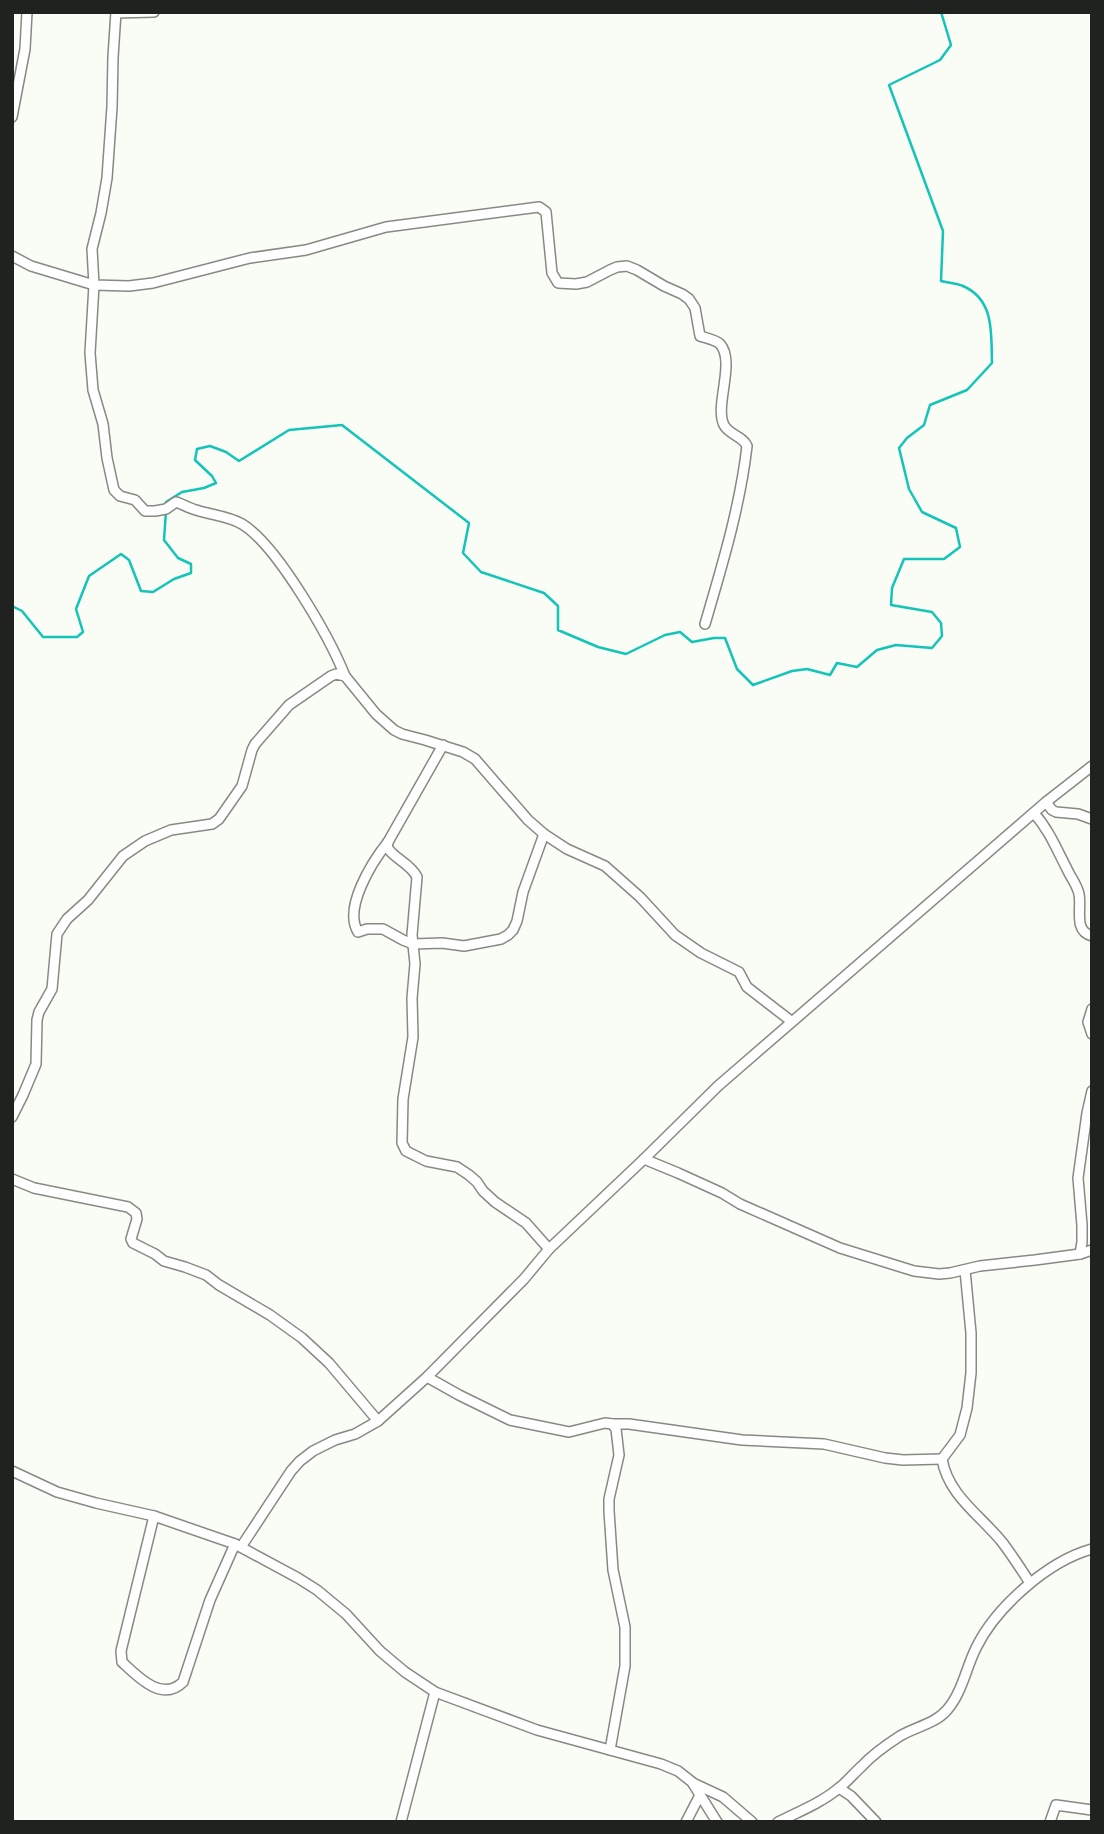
<svg xmlns="http://www.w3.org/2000/svg" width="1104" height="1834" viewBox="0 0 1104 1834" font-family="Poppins,sans-serif">
<style>
.lines{fill:none;stroke-linecap:round;stroke-linejoin:round}
.stream{stroke:#13c4b7;stroke-width:2.5}
.minor-casing{stroke:#868a84;stroke-width:12}
.minor{stroke:#fff;stroke-width:9}
</style>
<rect width="100%" height="100%" fill="#f9fdf6"/>
<g class="lines">
<g class="stream">
<path d="M 166,504 L 166,502 L 182,492 L 204,488 L 216,483 L 212,476 L 195,460 L 197,449 L 210,446 L 226,452 L 239,461 L 289,430 L 342,425 L 469,523 L 463,553 L 481,572 L 544,593 L 558,606 L 558,630 L 598,647 L 626,654 L 665,635 L 680,632 L 692,642 L 714,638 L 725,638 L 737,669 L 753,685 L 792,671 L 807,669 L 830,675 L 837,663 L 857,667 L 877,650 L 896,645 L 932,648 L 942,636 L 941,623 L 932,612 L 891,605 L 892,588 L 904,559 L 944,559 L 960,547 L 956,528 L 922,512 L 909,489 L 899,448 L 907,438 L 924,425 L 930,405 L 967,390 L 992,363 C 991,334 995,300 963,286 C 956,283 948,283 941,281 L 943,231 L 889,85 L 940,60 L 951,45 L 941,12"/>
<polyline points="12,606 22,611 43,637 77,637 83,632 76,609 89,576 121,554 129,560 141,591 153,592 174,579 191,573 191,564 178,558 164,540 166,511"/>
</g>
<defs>
<g id="minor">
<path d="M 116,12 L 113,57 L 112,107 L 107,178 L 101,213 L 92,249 L 94,285 L 90,353 L 93,390 L 103,424 L 107,458 L 114,490 L 120,496 L 135,500 L 145,511 L 155,511 L 166,509 L 176,502 C 182,504 189,508 196,510 C 211,515 228,516 242,524 C 277,545 330,638 345,676"/>
<polyline points="116,13 154,12"/>
<polyline points="12,117 25,49 27,12"/>
<path d="M 12,256 L 31,266 L 94,285 L 129,286 L 153,283 L 250,258 L 306,250 L 386,227 L 539,207 L 546,212 L 552,273 L 558,283 L 576,284 L 587,282 L 610,270 L 617,267 L 627,266 L 637,270 L 664,286 L 682,294 L 689,299 L 695,308 L 700,336 C 706,338 716,340 720,344 C 736,362 714,406 724,425 C 729,435 743,436 747,446 C 740,507 722,566 705,624"/>
<path d="M 443,745 L 388,842 L 387,847 C 394,859 410,863 417,877 L 412,935 L 415,964 L 412,998 L 413,1037 L 403,1099 L 402,1143 L 406,1151 L 426,1161 L 457,1167 L 469,1175 L 477,1182 L 483,1191 L 495,1202 L 526,1223 L 549,1249"/>
<polyline points="1046,802 1052,810 1056,812 1078,814 1092,819"/>
<path d="M 1034,813 C 1049,830 1057,850 1067,869 C 1071,878 1077,885 1079,894 C 1082,909 1073,931 1092,936"/>
<path d="M 388,842 C 372,862 343,908 358,932 L 367,929 L 383,929 L 403,940 L 413,944 L 442,943 L 464,946 L 501,939 L 508,935 L 513,930 L 517,921 L 523,892 L 544,834"/>
<polyline points="1092,1009 1088,1022 1092,1034"/>
<polyline points="12,1117 23,1095 36,1064 37,1020 39,1012 52,989 57,934 67,919 88,900 123,856 145,841 171,830 212,824 219,819 242,786 252,750 255,744 289,705 331,676 336,674 345,676 376,714 394,730 402,734 425,740 463,752 475,759 528,820 544,834 567,849 605,866 640,897 675,935 701,953 739,972 747,987 791,1021"/>
<polyline points="644,1159 678,1173 722,1193 740,1204 840,1248 914,1271 939,1274 950,1273 980,1266 1035,1260 1080,1254 1092,1250"/>
<polyline points="12,1179 34,1188 128,1207 136,1213 137,1219 131,1239 133,1243 155,1254 164,1261 185,1267 206,1275 219,1285 270,1315 302,1338 329,1363 378,1421"/>
<polyline points="1080,1254 1082,1242 1082,1225 1078,1178 1087,1113 1092,1091"/>
<path d="M 965,1270 L 971,1333 L 971,1373 L 967,1408 L 960,1435 L 942,1459 C 948,1495 980,1515 1002,1542 C 1012,1555 1021,1569 1030,1583"/>
<polyline points="427,1377 459,1395 510,1420 569,1432 605,1423 612,1424 616,1429 619,1455 609,1499 609,1511 613,1570 625,1627 625,1666 610,1750"/>
<polyline points="612,1424 629,1424 742,1440 824,1444 885,1458 903,1460 942,1459"/>
<polyline points="12,1471 57,1492 96,1503 154,1516 235,1544 298,1578 317,1590 346,1614 380,1651 405,1672 435,1692 537,1730 661,1764 678,1771 692,1782 717,1822"/>
<path d="M 154,1516 L 121,1651 L 122,1662 C 137,1676 162,1703 183,1682 L 210,1600 L 235,1544"/>
<polyline points="241,1547 291,1471 300,1461 313,1451 335,1440 355,1434 378,1421 427,1377 524,1279 549,1249 644,1159 718,1086 1046,802 1092,766"/>
<polyline points="693,1783 723,1797 752,1822"/>
<polyline points="839,1788 851,1796 876,1822"/>
<polyline points="401,1822 435,1692"/>
<polyline points="686,1822 700,1795"/>
<path d="M 778,1822 C 798,1812 821,1803 839,1788 C 847,1782 854,1773 862,1766 C 873,1754 886,1745 900,1736 C 915,1727 935,1724 947,1710 C 962,1693 966,1668 976,1648 C 996,1607 1048,1561 1092,1549"/>
<polyline points="1050,1822 1056,1805 1092,1810"/>
</g>
</defs>
<use href="#minor" class="minor-casing"/>
<use href="#minor" class="minor"/>
</g>
<rect width="1104" height="1834" fill="none" stroke="#20221f" stroke-width="28"/>
</svg>
